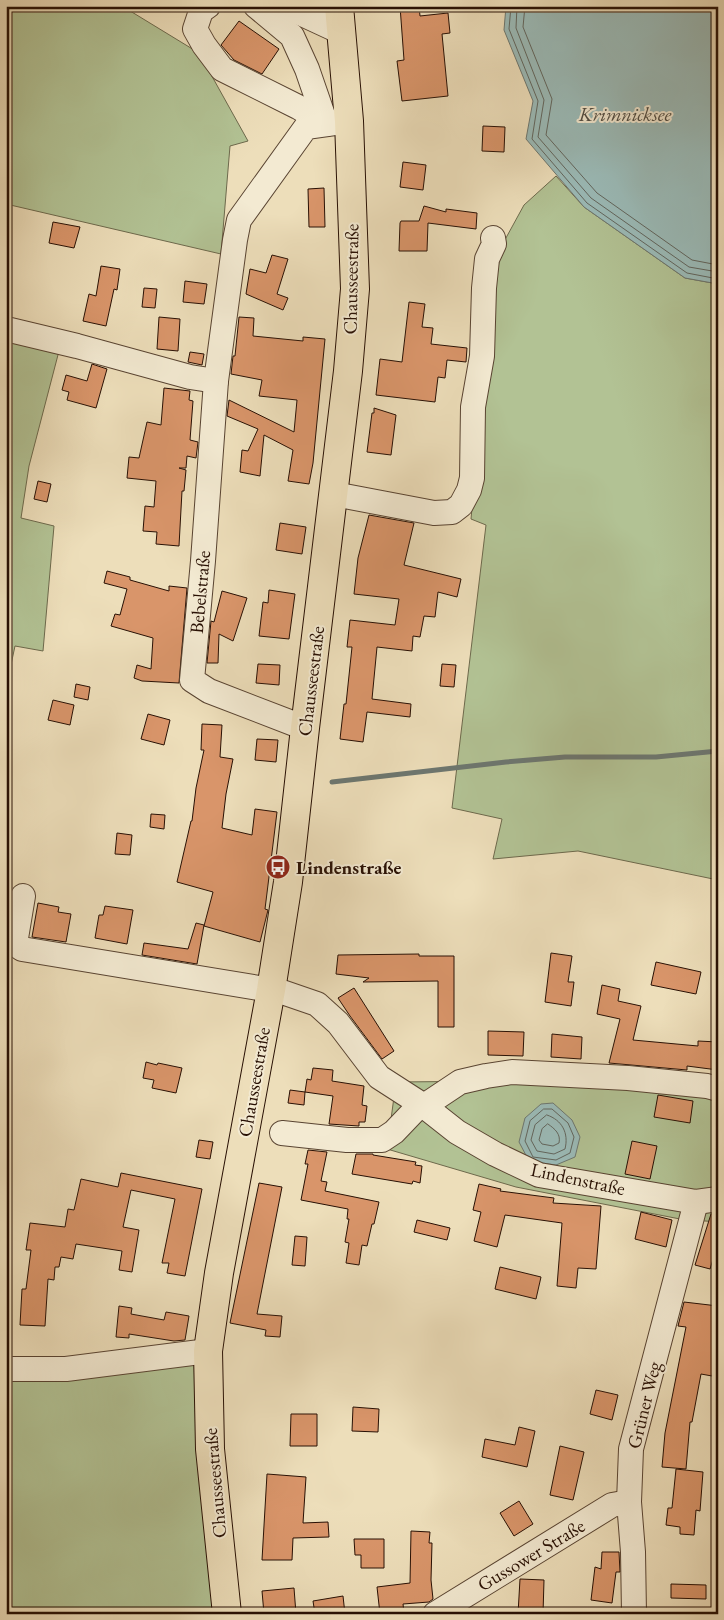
<svg xmlns="http://www.w3.org/2000/svg" width="724" height="1620" viewBox="0 0 724 1620" font-family="'EB Garamond',serif">
<style>
.green{fill:#b2c294;stroke:#6d694c}
.water{fill:#9bbbb8;stroke:#6d7770}
.lines{fill:none;stroke-linecap:round;stroke-linejoin:round}
.shore{stroke:#62665e;stroke-width:1}
.stream{stroke:#6d7770;stroke-width:5}
.building{fill:#d9956a;stroke:#281004}
.minor-casing{stroke:#594432;stroke-width:26}
.major-casing{stroke:#281004;stroke-width:30}
.minor{stroke:#f3ead2;stroke-width:24}
.major{stroke:#eddeba;stroke-width:28}
.labels{text-anchor:middle;dominant-baseline:central;stroke-width:4;stroke-linejoin:round;paint-order:stroke}
.street-label{font-size:19px;fill:#281004;stroke:#f3ead2}
.poi-label{font-size:19px;font-weight:bold;fill:#281004;stroke:#f3ead2;text-anchor:start}
.water-label{font-size:20px;font-style:italic;fill:#504c43;stroke:#f3ead2}
</style>
<rect width="100%" height="100%" fill="#eddeba"/>
<filter id="stains"><feTurbulence type="fractalNoise" baseFrequency=".004" numOctaves="4"/><feColorMatrix values="0 0 0 0 .2 0 0 0 0 .09 0 0 0 0 .02 0 0 0 .5 -.17"/></filter>
<radialGradient id="worn" r=".72"><stop offset=".6" stop-color="#630" stop-opacity="0"/><stop offset="1" stop-color="#630" stop-opacity=".3"/></radialGradient>
<g class="green">
<polygon points="6,6 122,6 199,53 248,141 230,146 221,254 6,204"/>
<polygon points="556,176 584,207 685,278 718,284 718,880 578,851 493,859 502,819 452,808 486,525 471,519 486,356 501,247 524,205"/>
<polygon points="6,338 59,351 29,466 21,518 54,526 43,651 15,646 6,688"/>
<polygon points="504,1081 718,1093 718,1222 680,1219 516,1187 387,1149 396,1082"/>
<polygon points="198,1360 218,1614 6,1614 6,1375"/>
</g>
<g class="water">
<polygon points="506,6 718,6 718,284 685,278 584,207 526,139 533,101 504,30"/>
<polygon points="553,1103 572,1120 580,1137 575,1157 556,1165 529,1161 519,1142 525,1118 541,1104"/>
</g>
<g class="lines">
<g class="shore">
<polyline points="511,6 509,29 538,101 532,139 587,203 687,273 718,279"/>
<polyline points="517,6 516,28 544,100 538,137 591,198 689,267 718,272"/>
<polyline points="525,6 523,27 552,99 546,135 597,193 692,260 718,265"/>
<polygon points="544,1109 552,1109 568,1123 574,1137 570,1153 556,1160 533,1157 525,1141 530,1121"/>
<path d="M 547,1115 C 562,1120 569,1133 565,1149 L 554,1154 L 537,1151 L 531,1140 L 535,1125 Z"/>
<path d="M 548,1124 C 555,1129 561,1134 559,1143 L 553,1146 L 542,1144 L 539,1140 L 542,1129 Z"/>
</g>
<polyline class="stream" points="332,782 506,762 565,757 656,757 718,751"/>
</g>
<g class="building">
<polygon points="400,6 419,6 420,16 448,13 450,33 442,34 448,96 402,101 397,61 404,60"/>
<polygon points="239,21 279,49 262,74 234,60 221,45"/>
<polygon points="483,126 505,127 504,152 482,151"/>
<polygon points="403,162 426,165 423,190 400,187"/>
<polygon points="324,188 325,227 309,227 308,189"/>
<polygon points="424,206 446,212 446,209 477,213 476,229 428,223 427,251 399,251 400,223 401,221 419,221"/>
<polygon points="53,222 80,227 74,248 49,243"/>
<polygon points="272,255 288,259 277,294 288,298 283,310 246,294 250,269 266,273"/>
<polygon points="101,266 120,269 117,290 114,289 106,326 83,321 89,294 96,296"/>
<polygon points="185,281 207,284 204,304 183,302"/>
<polygon points="144,288 157,289 155,308 142,307"/>
<polygon points="409,302 425,304 422,327 433,328 431,344 467,348 466,362 447,360 445,378 438,377 435,402 376,395 380,359 402,362"/>
<polygon points="159,317 180,319 178,351 157,349"/>
<polygon points="239,317 254,318 253,336 303,341 303,337 325,339 313,463 309,484 288,481 293,450 264,435 260,476 240,472 242,450 248,451 258,429 227,416 229,400 294,432 297,400 259,396 262,380 231,374 233,356 235,356"/>
<polygon points="190,352 204,354 202,365 188,362"/>
<polygon points="92,364 107,369 96,408 67,400 69,392 62,390 66,375 87,381"/>
<polygon points="164,388 190,391 189,400 193,401 190,440 198,442 196,458 187,456 186,468 179,468 186,470 184,491 182,491 179,546 156,544 157,532 143,531 145,506 154,507 156,481 127,478 129,457 139,458 147,422 161,425"/>
<polygon points="374,408 396,415 391,455 367,452 372,413 374,413"/>
<polygon points="38,481 51,484 47,502 34,499"/>
<polygon points="369,515 414,523 404,565 461,579 457,597 438,592 435,617 424,616 420,637 413,636 412,651 377,647 372,699 411,704 410,717 367,712 363,742 340,739 344,704 346,704 352,647 347,647 350,620 395,625 399,599 354,594 358,558"/>
<polygon points="280,523 306,527 302,554 276,550"/>
<polygon points="107,571 130,577 130,580 169,591 169,586 187,588 179,683 142,681 134,678 137,665 151,669 153,638 111,626 115,614 120,615 127,589 104,583"/>
<polygon points="269,590 295,594 289,639 259,636 263,602 268,603"/>
<polygon points="222,591 247,598 233,641 219,634 218,663 207,663 211,621 214,622"/>
<polygon points="258,664 280,665 279,685 256,683"/>
<polygon points="442,664 456,665 454,687 440,686"/>
<polygon points="76,684 90,687 88,700 74,697"/>
<polygon points="53,700 74,705 70,725 48,720"/>
<polygon points="148,714 170,720 164,745 141,739"/>
<polygon points="202,724 222,725 220,757 233,759 226,794 222,828 252,835 255,809 277,812 265,909 268,910 260,942 204,926 213,892 177,882 191,821 192,821 196,788 204,750 201,750"/>
<polygon points="257,739 278,740 276,762 255,760"/>
<polygon points="151,814 165,815 164,829 150,827"/>
<polygon points="117,833 132,835 130,855 115,854"/>
<polygon points="38,903 59,907 58,912 71,914 66,942 32,937"/>
<polygon points="105,906 133,910 127,944 95,938 99,915 103,915"/>
<polygon points="196,923 204,925 197,964 142,955 144,943 188,949"/>
<polygon points="551,953 572,956 568,982 574,982 571,1006 545,1002"/>
<polygon points="419,954 419,956 454,956 454,1027 438,1027 438,981 363,982 369,978 336,974 338,955"/>
<polygon points="656,962 701,972 696,994 651,985"/>
<polygon points="602,985 620,989 618,1001 641,1006 633,1040 698,1046 698,1041 718,1042 718,1070 687,1066 687,1070 609,1063 620,1019 597,1014"/>
<polygon points="354,988 394,1051 382,1059 350,1016 338,998"/>
<polygon points="488,1031 524,1032 523,1056 488,1055"/>
<polygon points="552,1034 582,1037 581,1059 551,1057"/>
<polygon points="146,1062 157,1065 158,1063 182,1068 176,1093 152,1088 154,1080 143,1078"/>
<polygon points="313,1068 333,1070 332,1081 364,1086 362,1105 367,1106 365,1122 359,1122 359,1126 329,1124 333,1096 305,1092 307,1079 311,1080"/>
<polygon points="290,1090 305,1092 304,1105 288,1103"/>
<polygon points="658,1095 693,1101 690,1123 654,1117"/>
<polygon points="199,1140 213,1142 210,1159 196,1157"/>
<polygon points="632,1141 657,1146 650,1179 625,1174"/>
<polygon points="308,1150 327,1152 321,1181 327,1182 325,1191 379,1202 374,1224 372,1224 367,1246 362,1245 359,1265 346,1263 349,1243 345,1242 349,1219 347,1219 348,1209 301,1200 308,1164 305,1164"/>
<polygon points="356,1154 373,1154 373,1155 416,1162 415,1165 422,1166 420,1183 413,1181 412,1184 352,1174"/>
<polygon points="121,1173 202,1189 185,1276 167,1273 169,1263 162,1263 175,1199 131,1190 123,1227 139,1230 132,1272 119,1270 122,1251 76,1244 73,1259 61,1257 59,1267 55,1267 54,1280 48,1279 45,1326 20,1325 22,1289 26,1289 31,1250 26,1250 30,1223 65,1227 68,1209 74,1210 81,1179 118,1187"/>
<polygon points="259,1183 282,1187 257,1314 282,1316 280,1337 265,1336 266,1330 230,1323"/>
<polygon points="479,1184 501,1189 500,1191 554,1198 553,1203 601,1206 596,1269 578,1268 576,1288 557,1286 562,1223 505,1215 497,1247 474,1241 481,1212 473,1210"/>
<polygon points="641,1212 672,1220 666,1247 635,1239"/>
<polygon points="718,1213 718,1243 710,1269 695,1265 711,1214"/>
<polygon points="417,1220 450,1228 447,1240 414,1232"/>
<polygon points="295,1236 307,1237 305,1266 292,1265"/>
<polygon points="500,1267 541,1277 536,1299 495,1289"/>
<polygon points="684,1302 718,1306 718,1343 712,1376 701,1374 692,1422 690,1422 686,1469 662,1467 665,1433 686,1327 678,1326"/>
<polygon points="119,1306 132,1308 131,1314 164,1320 166,1312 189,1316 185,1340 174,1341 129,1334 129,1338 116,1337"/>
<polygon points="596,1390 618,1395 612,1420 590,1414"/>
<polygon points="353,1407 379,1409 378,1432 352,1431"/>
<polygon points="291,1414 317,1414 317,1446 290,1446"/>
<polygon points="519,1427 535,1431 527,1467 482,1457 485,1439 515,1445"/>
<polygon points="560,1446 584,1452 573,1500 550,1495"/>
<polygon points="676,1469 703,1472 700,1511 696,1510 694,1535 680,1534 680,1527 666,1525 668,1508 672,1508"/>
<polygon points="267,1474 306,1477 303,1523 328,1522 329,1537 293,1538 292,1560 262,1560"/>
<polygon points="519,1501 533,1524 514,1536 500,1513"/>
<polygon points="411,1531 430,1532 429,1543 432,1543 431,1580 433,1599 429,1602 403,1604 404,1613 380,1614 377,1587 410,1583"/>
<polygon points="354,1539 384,1539 384,1568 361,1568 361,1555 355,1555"/>
<polygon points="602,1552 619,1552 620,1572 616,1572 612,1603 591,1600 595,1567 601,1569"/>
<polygon points="520,1579 544,1580 543,1614 518,1614"/>
<polygon points="671,1584 706,1585 706,1599 671,1598"/>
<polygon points="294,1588 296,1614 264,1614 262,1591"/>
<polygon points="343,1596 345,1614 315,1614 313,1601"/>
</g>
<g class="lines">
<defs>
<g id="minor">
<polyline points="208,6 201,11 195,29 204,45 222,69 298,107 326,124"/>
<polyline points="256,6 292,36 307,69 326,124"/>
<polyline points="285,6 341,32"/>
<polyline points="6,329 77,346 190,377 216,381"/>
<polyline points="334,494 434,513 452,512 461,505 469,490 472,478 473,407 482,356 484,288 487,259 494,244 493,238"/>
<polyline points="305,728 209,691 192,680 203,561 216,381 235,240 239,220 306,127 349,121"/>
<polyline points="23,896 15,944 22,949 271,990 285,993 317,1004 338,1023 379,1077 424,1106 457,1132 495,1154 539,1175 696,1202 718,1199"/>
<polyline points="282,1133 347,1140 382,1140 394,1132 416,1109 424,1106 460,1082 486,1076 512,1072 628,1078 707,1086 718,1089"/>
<polyline points="6,1369 66,1369 208,1351"/>
<polyline points="435,1614 612,1505 629,1502"/>
<polyline points="634,1614 633,1552 629,1502 631,1449 696,1202"/>
</g>
<polyline id="major" points="227,1614 210,1449 208,1351 219,1273 271,990 288,882 305,728 348,371 355,289 349,121 339,6"/>
</defs>
<use href="#minor" class="minor-casing"/>
<use href="#major" class="major-casing"/>
<use href="#minor" class="minor"/>
<use href="#major" class="major"/>
</g>
<defs>
<symbol id="bus-disc" viewBox="-11 -11 22 22"><circle r="9.5" fill="#8f2418" stroke="#f3ead2"/><path d="M-5-6H5V4H4V6H2V4H-2V6H-4V4H-5ZM-3.5-4V0h7V-4ZM-3.5 1.2v1.5H-2V1.2ZM2 1.2v1.5H3.5V1.2Z" fill="#fff"/></symbol>
</defs>
<g fill-rule="evenodd">
<use href="#bus-disc" x="264" y="853" width="28" height="28"/>
</g>
<g class="labels">
<g class="street-label">
<text transform="translate(351 279) rotate(-89)">Chausseestraße</text>
<text transform="translate(200 592) rotate(-85)">Bebelstraße</text>
<text transform="translate(311 681) rotate(-83)">Chausseestraße</text>
<text transform="translate(254 1082) rotate(-80)">Chausseestraße</text>
<text transform="translate(578 1179) rotate(12)">Lindenstraße</text>
<text transform="translate(644 1405) rotate(-76)">Grüner Weg</text>
<text transform="translate(215 1483) rotate(-95)">Chausseestraße</text>
<text transform="translate(531 1555) rotate(-31)">Gussower Straße</text>
</g>
<g class="poi-label">
<text x="296" y="867">Lindenstraße</text>
</g>
<g class="water-label">
<text x="625" y="114">Krimnicksee</text>
</g>
</g>
<rect width="724" height="1620" fill="none" stroke="#eddeba" stroke-width="25"/>
<rect x="8" y="8" width="709" height="1605" fill="none" stroke="#281004" stroke-width="2.5"/>
<rect x="12" y="12" width="699" height="1595" fill="none" stroke="#281004"/>
<rect width="100%" height="100%" filter="url(#stains)"/>
<rect width="100%" height="100%" fill="url(#worn)"/>
</svg>
